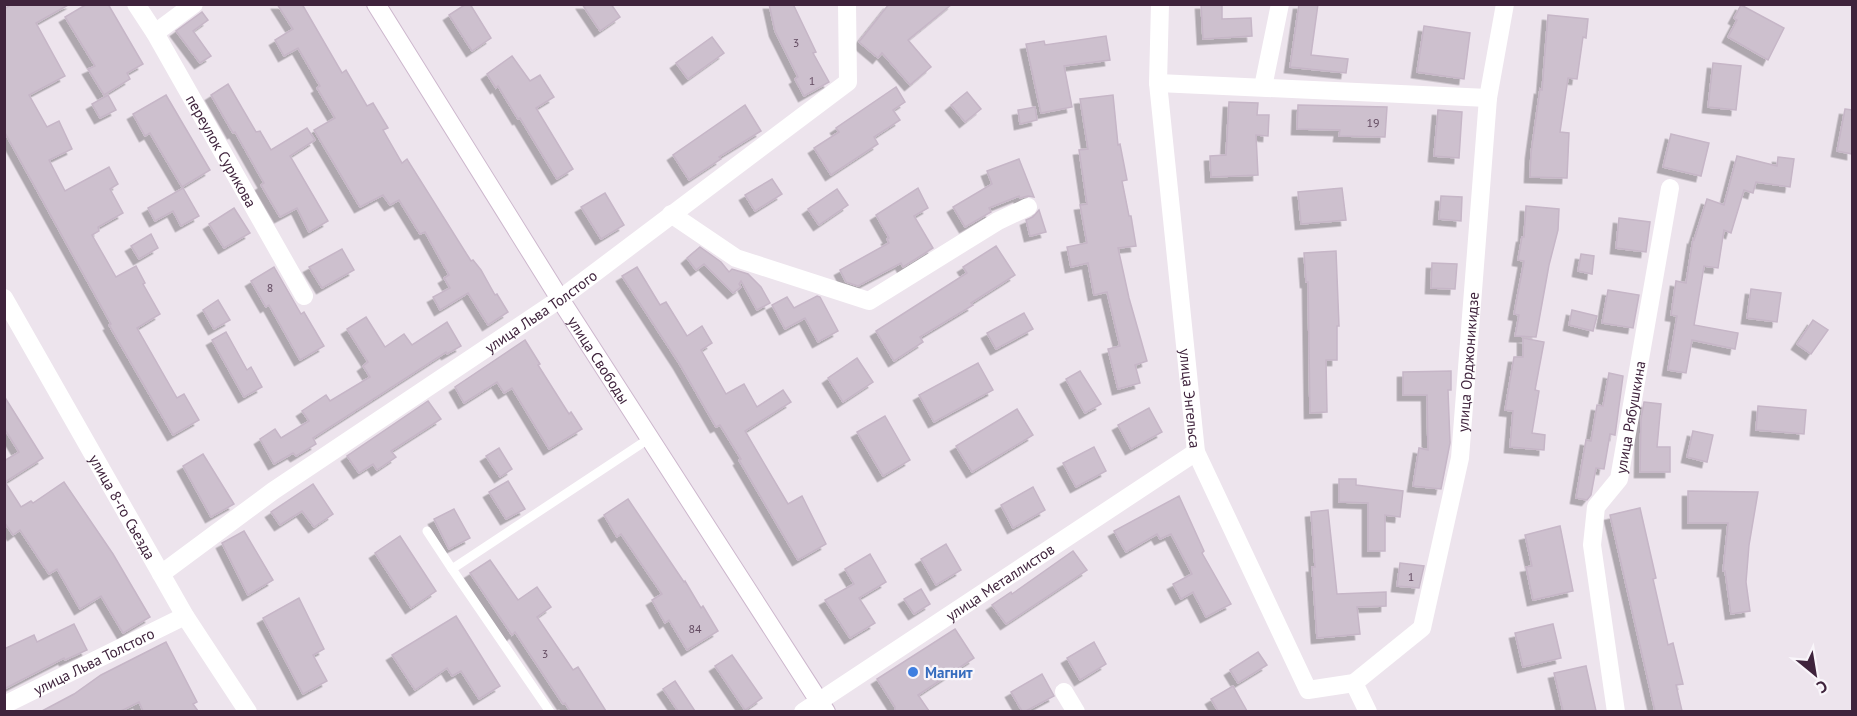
<svg xmlns="http://www.w3.org/2000/svg" width="1857" height="716" viewBox="0 0 1857 716" font-family="'PT Sans',sans-serif">
<style>
.building{fill:#cdc0ce;stroke:#c6b6c7;stroke-width:1.5;filter:url(#shadow)}
.lines{fill:none;stroke-linecap:round;stroke-linejoin:round}
.secondary-casing{stroke:#cdb7cd;stroke-width:20}
.lane{stroke:#fff;stroke-width:9}
.street{stroke:#fff;stroke-width:18}
.secondary{stroke:#fff;stroke-width:18}
.shop-dot{fill:#3f7fe0;stroke:#f9f5fa;stroke-width:2}
.labels{text-anchor:middle;dominant-baseline:central;stroke-width:4.5;stroke-linejoin:round;paint-order:stroke}
.number-label{font-size:12px;fill:#624a60}
.street-label{font-size:15px;fill:#3f233c;stroke:#f9f5fa}
.shop-label{font-size:15px;font-weight:bold;fill:#366cbe;stroke:#f9f5fa;text-anchor:start}
</style>
<defs>
<filter id="shadow"><feDropShadow dx="-5.5" dy="5.5" stdDeviation="0" flood-color="#0004"/></filter>
</defs>
<rect width="100%" height="100%" fill="#ede4ed"/>
<g class="building">
<polygon points="12,4 70,4 36,23 65,76 29,95 47,127 59,121 72,149 49,160 65,191 109,167 118,184 110,189 123,213 98,227 99,231 92,235 116,277 136,266 145,283 143,284 160,314 137,328 177,398 184,394 199,420 173,435 109,325 111,324 4,131 4,9"/>
<polygon points="87,4 108,4 143,64 127,73 130,79 104,95 88,69 95,66 65,17"/>
<polygon points="277,4 302,4 342,73 346,70 367,106 373,103 388,128 383,130 402,163 407,159 471,261 473,260 481,270 495,295 497,294 508,312 488,325 468,293 440,310 433,297 450,288 444,278 449,275 425,232 420,234 399,200 390,205 383,195 360,207 314,130 335,118 317,88 320,86 298,48 284,56 275,40 293,29"/>
<polygon points="466,4 470,4 491,38 472,51 449,15"/>
<polygon points="582,4 611,4 620,17 600,31"/>
<polygon points="769,4 793,4 816,52 813,53 829,82 804,96 795,79 798,77 775,31"/>
<polygon points="889,4 952,4 908,40 931,67 910,85 882,53 878,58 859,42"/>
<polygon points="1201,4 1222,4 1222,19 1251,18 1252,36 1203,39"/>
<polygon points="1299,4 1318,4 1311,55 1348,59 1346,73 1290,67"/>
<polygon points="1741,5 1784,28 1768,60 1728,37 1737,20 1734,18"/>
<polygon points="202,12 208,20 193,31 211,56 200,63 176,31"/>
<polygon points="1548,15 1588,19 1586,38 1583,37 1577,79 1568,78 1560,132 1569,133 1567,178 1530,177 1531,153 1540,89 1542,90"/>
<polygon points="1424,26 1470,33 1464,79 1417,72"/>
<polygon points="1106,36 1110,60 1064,66 1072,107 1041,113 1026,44 1044,41 1045,45"/>
<polygon points="712,37 724,53 688,79 676,63"/>
<polygon points="512,56 530,81 540,75 554,97 536,108 573,169 557,179 520,118 518,119 498,86 496,88 487,74"/>
<polygon points="1713,63 1741,66 1736,110 1708,107"/>
<polygon points="228,84 256,132 260,131 271,150 307,128 315,140 290,156 328,221 309,232 297,208 280,217 261,185 264,183 235,132 233,133 211,95"/>
<polygon points="896,87 905,102 893,110 900,120 874,137 878,144 831,175 814,148 839,132 836,128"/>
<polygon points="967,92 981,109 965,122 951,105"/>
<polygon points="108,95 116,110 100,118 92,104"/>
<polygon points="166,95 210,170 182,187 150,133 145,136 133,114"/>
<polygon points="1113,95 1118,145 1120,144 1127,180 1122,181 1129,216 1131,216 1136,246 1118,248 1129,298 1147,361 1135,365 1140,383 1118,389 1108,349 1120,346 1107,292 1094,295 1088,263 1071,267 1067,247 1087,243 1080,205 1087,204 1079,150 1088,149 1080,99"/>
<polygon points="1229,102 1258,103 1257,115 1269,115 1268,136 1256,135 1258,175 1211,177 1210,156 1226,155"/>
<polygon points="745,105 761,131 719,157 721,159 689,180 673,155"/>
<polygon points="1298,105 1387,107 1385,137 1339,136 1340,130 1297,129"/>
<polygon points="1035,107 1037,120 1020,124 1018,110"/>
<polygon points="1845,109 1852,110 1852,154 1837,151"/>
<polygon points="1438,110 1462,112 1459,158 1434,156"/>
<polygon points="1671,134 1709,143 1701,176 1663,167"/>
<polygon points="1737,156 1777,166 1778,157 1794,159 1790,187 1756,182 1753,193 1744,190 1731,233 1724,230 1718,268 1704,266 1694,325 1738,333 1735,349 1692,340 1686,373 1668,370 1677,316 1671,315 1676,281 1686,283 1693,239 1694,240 1707,199 1724,205"/>
<polygon points="1019,159 1034,197 1028,196 1020,198 1019,196 989,208 991,212 965,227 953,207 992,184 987,171"/>
<polygon points="772,179 782,194 755,211 745,195"/>
<polygon points="183,188 199,216 181,226 173,211 155,221 148,208"/>
<polygon points="918,188 928,208 914,216 933,248 903,267 901,263 858,286 846,282 840,270 889,243 887,239 889,238 876,215"/>
<polygon points="1342,188 1346,220 1301,224 1298,192"/>
<polygon points="837,189 848,205 819,225 808,209"/>
<polygon points="605,193 624,225 601,239 581,207"/>
<polygon points="1441,196 1462,197 1461,221 1439,219"/>
<polygon points="1526,206 1559,209 1558,230 1549,265 1536,337 1515,336 1519,315 1514,314 1524,261 1518,260 1522,237 1524,237"/>
<polygon points="234,208 250,233 224,248 209,224"/>
<polygon points="1039,210 1046,232 1030,236 1026,220 1033,217"/>
<polygon points="1619,218 1650,222 1646,252 1616,248"/>
<polygon points="151,234 158,248 139,259 131,246"/>
<polygon points="996,246 1015,275 971,303 973,305 920,337 923,342 894,361 876,331 967,273 963,267"/>
<polygon points="700,247 721,262 729,272 732,269 748,274 761,287 770,303 757,310 741,281 739,284 741,287 733,293 704,264 696,270 687,258"/>
<polygon points="342,249 354,270 322,288 309,267"/>
<polygon points="1336,251 1339,326 1337,326 1337,360 1326,360 1327,412 1310,413 1308,282 1306,282 1304,253"/>
<polygon points="1581,254 1594,256 1592,274 1578,271"/>
<polygon points="1432,263 1457,264 1455,289 1431,288"/>
<polygon points="274,267 301,314 304,312 324,346 300,360 269,305 266,307 251,281"/>
<polygon points="637,267 660,305 666,302 687,336 702,326 712,343 701,350 726,394 744,384 757,407 783,390 791,402 745,431 788,504 802,496 826,544 798,560 739,460 741,459 720,425 716,427 679,363 622,276"/>
<polygon points="1751,289 1781,293 1777,322 1747,318"/>
<polygon points="1608,290 1639,295 1633,328 1602,323"/>
<polygon points="817,296 820,297 838,331 818,342 805,318 785,329 772,305 787,297 794,308"/>
<polygon points="218,300 230,320 214,329 203,310"/>
<polygon points="1572,310 1597,316 1593,331 1569,325"/>
<polygon points="1024,313 1033,329 996,349 987,333"/>
<polygon points="366,317 385,347 404,334 412,345 447,322 461,346 447,354 446,352 313,438 316,444 296,456 293,453 274,464 260,439 275,429 281,438 309,421 302,411 326,395 330,401 370,377 363,366 368,362 347,329"/>
<polygon points="1813,320 1828,330 1811,354 1797,344"/>
<polygon points="226,332 247,370 251,367 262,387 244,397 212,340"/>
<polygon points="1523,338 1544,342 1535,390 1539,391 1532,433 1545,435 1544,450 1510,447 1513,411 1505,410 1514,357 1523,357"/>
<polygon points="525,340 540,364 538,365 569,414 571,412 582,429 549,449 512,388 504,393 497,382 464,403 455,387"/>
<polygon points="857,358 873,382 843,402 828,378"/>
<polygon points="978,363 993,390 934,422 919,395"/>
<polygon points="1080,371 1101,404 1085,413 1066,379"/>
<polygon points="1451,371 1451,390 1448,390 1450,443 1441,489 1413,486 1419,448 1428,450 1427,395 1403,395 1403,372"/>
<polygon points="1609,373 1623,376 1615,435 1610,434 1604,469 1596,468 1591,495 1587,500 1576,498 1586,440 1591,441 1597,405 1603,406"/>
<polygon points="4,396 43,458 5,482 21,507 31,501 33,503 64,482 113,554 150,617 123,633 101,596 80,609 57,569 49,574 20,530 13,535 4,522 4,461 19,452 4,428"/>
<polygon points="428,401 441,419 391,451 396,457 377,470 373,464 359,473 347,456"/>
<polygon points="1644,402 1661,404 1657,447 1670,447 1670,472 1640,472 1641,419"/>
<polygon points="1758,406 1806,410 1804,434 1756,430"/>
<polygon points="1149,408 1162,432 1131,449 1118,425"/>
<polygon points="1017,409 1033,435 972,472 956,446"/>
<polygon points="885,416 910,460 883,476 857,432"/>
<polygon points="1693,431 1713,435 1707,462 1687,457"/>
<polygon points="1094,447 1106,471 1076,487 1063,463"/>
<polygon points="499,448 512,469 500,477 486,456"/>
<polygon points="203,454 234,504 211,517 183,466"/>
<polygon points="1339,479 1356,479 1356,485 1403,491 1400,517 1385,515 1385,551 1368,551 1368,503 1339,502"/>
<polygon points="508,481 525,509 506,519 489,492"/>
<polygon points="313,484 333,514 314,527 302,511 280,525 271,512"/>
<polygon points="1033,487 1045,510 1013,528 1001,505"/>
<polygon points="1688,491 1758,492 1749,545 1746,582 1750,611 1731,614 1725,571 1723,571 1728,523 1688,523"/>
<polygon points="1179,496 1204,551 1202,553 1231,604 1206,617 1193,592 1181,599 1173,584 1192,574 1171,534 1160,539 1157,534 1126,552 1114,531"/>
<polygon points="628,499 684,582 685,581 701,608 703,606 718,631 687,650 669,620 665,623 652,600 662,594 621,534 617,537 604,515"/>
<polygon points="1640,508 1656,578 1653,579 1668,645 1673,643 1683,684 1676,685 1682,711 1655,711 1610,515"/>
<polygon points="454,509 470,538 449,549 434,519"/>
<polygon points="1328,510 1337,594 1386,592 1386,606 1357,607 1360,634 1317,638 1312,567 1315,567 1311,512"/>
<polygon points="1560,526 1573,591 1533,600 1526,567 1532,566 1525,535"/>
<polygon points="244,531 273,580 248,595 222,543"/>
<polygon points="400,536 436,591 411,608 375,553"/>
<polygon points="946,544 961,570 936,585 921,559"/>
<polygon points="1073,551 1087,570 1006,624 992,605 1011,592 1012,594"/>
<polygon points="870,554 886,582 859,598 875,623 850,638 825,600 854,584 845,569"/>
<polygon points="490,560 518,600 537,587 551,607 537,617 573,670 578,667 606,711 570,711 565,703 563,704 515,632 512,635 470,573"/>
<polygon points="1400,563 1424,566 1419,588 1397,586"/>
<polygon points="921,589 930,604 914,614 904,599"/>
<polygon points="299,598 324,649 313,655 327,681 303,694 263,618"/>
<polygon points="456,616 500,686 479,699 461,671 452,676 447,668 415,690 392,655"/>
<polygon points="74,624 87,650 65,660 64,658 4,689 4,649 34,635 37,642"/>
<polygon points="1553,624 1561,658 1523,667 1515,633"/>
<polygon points="955,629 974,658 918,695 929,711 895,711 895,707 877,679"/>
<polygon points="166,642 197,702 193,704 198,711 143,711 139,702 121,711 42,711 74,694 101,675"/>
<polygon points="1094,642 1106,664 1080,680 1067,658"/>
<polygon points="1258,652 1267,665 1238,683 1230,670"/>
<polygon points="732,655 762,698 745,710 715,666"/>
<polygon points="1586,666 1596,711 1563,711 1554,673"/>
<polygon points="1042,674 1054,696 1026,711 1022,711 1011,692"/>
<polygon points="675,681 695,711 678,711 663,689"/>
<polygon points="1233,686 1247,711 1218,711 1211,699"/>
</g>
<g class="lines">
<defs>
<g id="secondary">
<path id="s9" d="M 376,4 L 560,299 L 826,712"/>
</g>
</defs>
<use href="#secondary" class="secondary-casing"/>
<g class="lane">
<polyline points="427,531 452,569 650,438"/>
<polyline points="452,569 550,712"/>
</g>
<g class="street">
<path id="s1" d="M 136,4 L 155,33 L 304,296"/>
<path id="s2" d="M 1160,4 L 1158,83 L 1196,452 L 1308,690 L 1354,683 L 1368,712"/>
<polyline points="155,33 194,4"/>
<polyline points="1158,83 1488,98"/>
<polyline points="1263,87 1280,4"/>
<polyline points="671,214 736,258 869,301 998,221 1028,207"/>
<path id="s3" d="M 4,298 L 185,616 L 248,712"/>
<path id="s4" d="M 161,574 L 273,491 L 560,299 L 848,82 L 847,4"/>
<path id="s5" d="M 1354,683 L 1422,628 L 1460,458 L 1488,98 L 1505,4"/>
<polyline points="1064,692 1076,712"/>
<path id="s6" d="M 4,705 L 185,616"/>
<path id="s7" d="M 803,712 L 1196,452"/>
<path id="s8" d="M 1616,712 L 1592,545 L 1596,507 L 1619,479 L 1670,188"/>
</g>
<use href="#secondary" class="secondary"/>
</g>
<circle class="shop-dot" cx="913" cy="672" r="6"/>
<g class="labels">
<g class="number-label">
<text x="796" y="42">3</text>
<text x="812" y="80">1</text>
<text x="1373" y="122">19</text>
<text x="270" y="287">8</text>
<text x="1411" y="576">1</text>
<text x="695" y="628">84</text>
<text x="545" y="653">3</text>
</g>
<g class="street-label">
<text stroke="none"><textPath href="#s1" startOffset="170">переулок Сурикова</textPath></text>
<text stroke="none"><textPath href="#s4" startOffset="462">улица Льва Толстого</textPath></text>
<text stroke="none"><textPath href="#s9" startOffset="420">улица Свободы</textPath></text>
<text stroke="none"><textPath href="#s5" startOffset="358">улица Орджоникидзе</textPath></text>
<text stroke="none"><textPath href="#s2" startOffset="396">улица Энгельса</textPath></text>
<text stroke="none"><textPath href="#s8" startOffset="306">улица Рябушкина</textPath></text>
<text stroke="none"><textPath href="#s3" startOffset="240">улица 8-го Съезда</textPath></text>
<text stroke="none"><textPath href="#s7" startOffset="236">улица Металлистов</textPath></text>
<text stroke="none"><textPath href="#s6" startOffset="100">улица Льва Толстого</textPath></text>
</g>
<g class="shop-label">
<text x="925" y="672">Магнит</text>
</g>
</g>
<rect width="1857" height="716" fill="none" stroke="#3f233c" stroke-width="12"/>
<g transform="translate(1815 674) rotate(150)" stroke="#f9f5fa" stroke-width="4.5" paint-order="stroke">
<path d="M0-4.5L10 22L0 15L-10 22Z" fill="#3f233c"/>
<text y="-9" font-size="16" font-weight="bold" text-anchor="middle" fill="#3f233c">С</text>
</g>
</svg>
